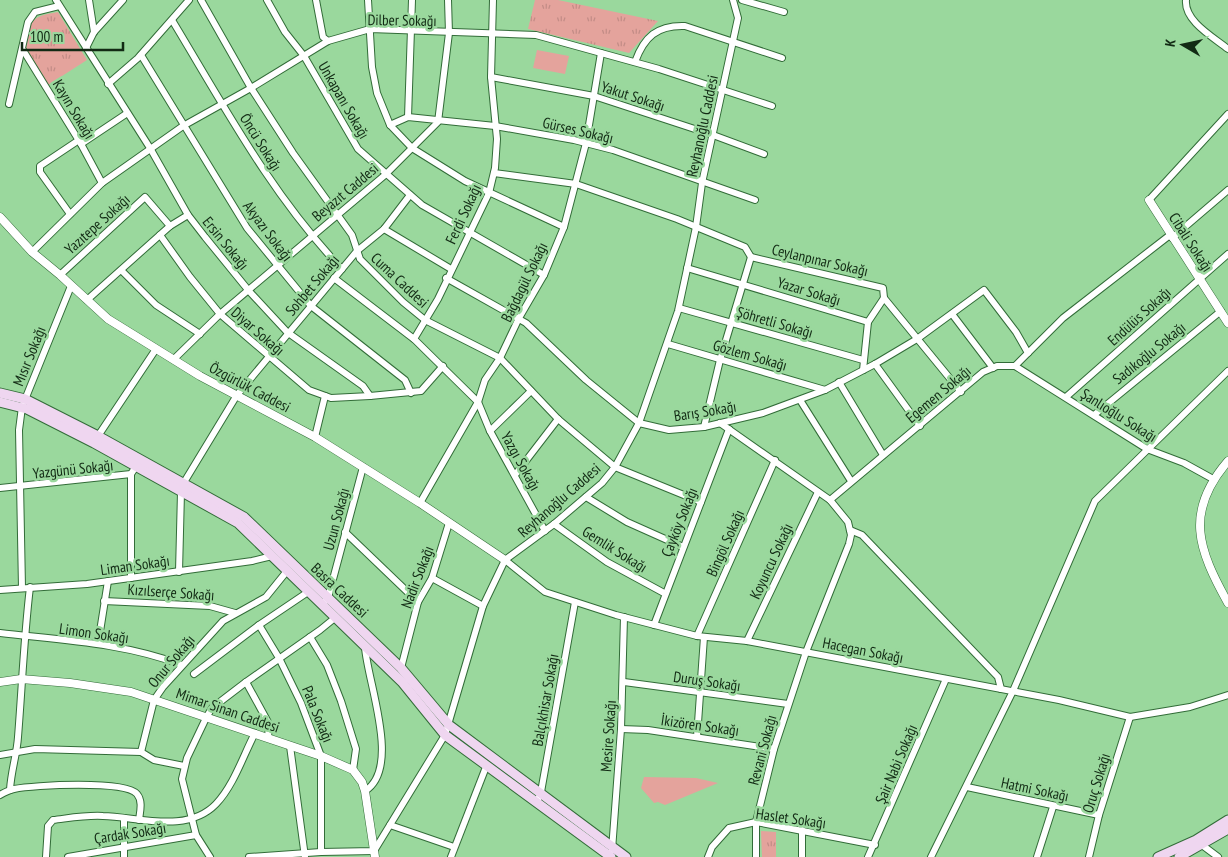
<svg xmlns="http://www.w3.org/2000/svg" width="1228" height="857" viewBox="0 0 1228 857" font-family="'PT Sans Narrow',sans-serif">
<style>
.green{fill:#e4a39c}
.park{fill:url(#park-tufts)}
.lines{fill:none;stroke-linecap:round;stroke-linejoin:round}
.minor-casing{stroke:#326c38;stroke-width:8}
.tertiary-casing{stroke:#326c38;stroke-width:9}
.secondary-casing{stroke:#326c38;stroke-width:11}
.minor{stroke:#fff;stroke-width:6}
.tertiary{stroke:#fff;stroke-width:8}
.secondary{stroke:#efd6f0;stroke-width:9}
.labels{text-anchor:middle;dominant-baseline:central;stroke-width:5;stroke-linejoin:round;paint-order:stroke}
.street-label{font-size:15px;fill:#122a14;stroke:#9ad89d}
</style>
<defs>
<pattern id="park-tufts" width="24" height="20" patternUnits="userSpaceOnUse" patternTransform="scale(1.25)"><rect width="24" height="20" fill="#e4a39c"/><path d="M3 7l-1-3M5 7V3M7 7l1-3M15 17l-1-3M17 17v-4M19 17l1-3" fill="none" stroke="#c38c86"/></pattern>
</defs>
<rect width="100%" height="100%" fill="#9ad89d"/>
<g class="green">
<polygon points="537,50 569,56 565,74 533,68"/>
<polygon points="644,777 696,778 718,783 665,805 658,802 654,803 641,788"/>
</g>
<g class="park">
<polygon points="535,0 558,0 658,21 629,53 528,29"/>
<path d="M 58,12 L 87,60 L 48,85 L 26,48 C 32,20 28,17 58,12 Z"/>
<polygon points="761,831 776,832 776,857 762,857"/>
</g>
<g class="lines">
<defs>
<g id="minor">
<polyline points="56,0 150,148 188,215 205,237 249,291 287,332 363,386 370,396 421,391 443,366"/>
<polyline points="89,0 94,32"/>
<polyline points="201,0 251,88 293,153 352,235 360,259 403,302 425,320 500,358 558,419 615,467 701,502"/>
<polyline points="267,0 285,32 304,56 358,149 422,205 544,275"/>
<polyline points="316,0 323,37 328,41"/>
<polyline points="368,0 372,67 377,93 390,125 412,148 465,181 564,227"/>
<polyline points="742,0 784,12"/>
<path d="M 1186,0 C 1184,21 1213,37 1228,49"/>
<path d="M 172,20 C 224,106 272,196 342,269"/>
<polyline points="86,48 94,32 123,0"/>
<polyline points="23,50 81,144 102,183"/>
<polyline points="141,55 247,228 311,306 405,380 411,393"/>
<path d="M 635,62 C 644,37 657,25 685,26 L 782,58"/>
<polyline points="491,77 594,96 713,135 764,154"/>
<polyline points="108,84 138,58 189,0"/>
<polyline points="9,104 28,22 35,12 59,6"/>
<polyline points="408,117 412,0"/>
<polyline points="390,125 408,117 495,126 574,140 613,150 755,200"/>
<polyline points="81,144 126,114"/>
<polyline points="494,173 576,184 677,219 745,247 751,257"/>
<polyline points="1149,200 1228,114"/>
<polyline points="70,214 40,172 40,166 79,140"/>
<polyline points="384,229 451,269"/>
<polyline points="160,235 190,277 220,314 309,390 331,398 370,396"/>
<polyline points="1172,238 1228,190"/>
<polyline points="32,252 102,183 183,126 251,88 328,41 370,29 536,35 659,69 772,106"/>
<polyline points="751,257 883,288 884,298 868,322 863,370"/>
<polyline points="687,268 868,322"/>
<polyline points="122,271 156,305 200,334"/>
<polyline points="60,275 145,197 170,226"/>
<polyline points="334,278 414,339 478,402 490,431 545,531"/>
<polyline points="446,278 526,323 586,380 639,423 669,430 704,427 763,413 825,390 875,364 917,339 984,290 1016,332 1028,353"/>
<polyline points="884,298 961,392"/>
<polyline points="87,300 170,226 188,215"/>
<polyline points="679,308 863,360"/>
<polyline points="952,314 993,368"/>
<polyline points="414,339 438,299 489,193 495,168 497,139 491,77 493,0"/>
<polyline points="668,344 825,390"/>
<polyline points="174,359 220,314 385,175 438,122 449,33 448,0"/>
<polyline points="875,364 920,426"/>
<polyline points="1015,366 1147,449 1184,463 1213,479"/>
<polyline points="839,382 883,455"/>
<polyline points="1066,397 1228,254"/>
<polyline points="800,400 851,481"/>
<polyline points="1094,415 1221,311"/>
<polyline points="720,423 830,500 848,522 851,535 849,544 806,652 774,749 756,822 756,857"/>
<polyline points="704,427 720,360 751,257"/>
<polyline points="490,431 531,391"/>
<polyline points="98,436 156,349"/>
<polyline points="315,437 325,396"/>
<polyline points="131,474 131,578"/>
<polyline points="515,475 558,419"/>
<polyline points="0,488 131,474 137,465"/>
<polyline points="586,497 627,522 683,547"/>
<polyline points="830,500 983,372 997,366 1015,366 1063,318 1170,235"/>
<polyline points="420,503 478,402 485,380 500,358 519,318 544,275 564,227 586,143 601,53"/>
<polyline points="554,524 607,562 664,593"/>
<polyline points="850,530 862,535 998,677 1001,689"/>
<polyline points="345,532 418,602"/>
<polyline points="505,560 545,592 616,615 697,636 747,641 1059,700 1130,717 1190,707 1228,695"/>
<polyline points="179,572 181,492 183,484 237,395 357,251 384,229 410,195"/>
<polyline points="432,578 483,606"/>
<polyline points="22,588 19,430 22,407 71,286"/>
<polyline points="0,590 87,584 252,561 272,556"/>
<polyline points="104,601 210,606 235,613"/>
<polyline points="323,604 328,598 363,467"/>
<polyline points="259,625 279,658 301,703 321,756 321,852"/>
<polyline points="654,625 729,429"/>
<path d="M 0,633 C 61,640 125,643 182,665"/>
<polyline points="697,636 775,460"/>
<polyline points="310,637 327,665 341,701 356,749 353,770"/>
<polyline points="747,641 818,492"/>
<polyline points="98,644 108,581"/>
<polyline points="401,668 418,602 432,578 449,523"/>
<polyline points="194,674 259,625 308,592"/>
<polyline points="246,682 269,724 268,738"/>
<polyline points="624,682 788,704"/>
<polyline points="621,729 648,730 774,749"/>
<polyline points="697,737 704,637"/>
<polyline points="290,746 305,857"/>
<polyline points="141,752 154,760 184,766"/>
<polyline points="0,755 35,749 141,752 154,700 163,687 223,621 266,597 287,571"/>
<polyline points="967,787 1099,815"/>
<path d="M 10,790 C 11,771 17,754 18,737 C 22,687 24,637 30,587"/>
<path d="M 365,791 C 402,768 367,681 365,647"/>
<path d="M 0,795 C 5,792 9,790 14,789 C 34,785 125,780 137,794 C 143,801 140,812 139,820"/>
<polyline points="537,802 541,792 575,602"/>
<polyline points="124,818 124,857"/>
<polyline points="390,825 454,847"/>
<polyline points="1202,845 1218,857"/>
<polyline points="612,850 621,729 624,617"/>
<path d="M 46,857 L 48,826 L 53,820 C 70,818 86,815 103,816 C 139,817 187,834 216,804 C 234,785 243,756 255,733"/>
<polyline points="68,857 196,835"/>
<polyline points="210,857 196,835 182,779 187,758 207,716 212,708 246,682 320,630 336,617"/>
<polyline points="249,857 321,852 374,851 445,735 483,606 505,560 554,524 602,483 615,467 639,423 678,311 696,227 702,183 738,18 733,0"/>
<polyline points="451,857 486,767"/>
<polyline points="708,857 712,847 729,828 756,822 875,845"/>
<polyline points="802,857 802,830"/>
<polyline points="868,857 946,679"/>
<polyline points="931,857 1013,691 1095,501 1228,371"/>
<polyline points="1037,857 1053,807"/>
<polyline points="1089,857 1099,815 1130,717"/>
</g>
<g id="tertiary">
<polyline points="1149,200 1228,323"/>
<polyline points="0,217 32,252 60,275 108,319 200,376 315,437 420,503 505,560"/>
<path d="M 1228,461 C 1184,512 1198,549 1228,603"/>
<polyline points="0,682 21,679 70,683 131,692 321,756 353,770 362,782 365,791 375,857"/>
</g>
<g id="secondary">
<polyline points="0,393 25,399 98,436 244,517 401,668 449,725 626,857"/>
<polyline points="0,402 27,409 94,443 238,523 402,682 445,735 611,857"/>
<polyline points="1158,857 1196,840 1228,820"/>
<polyline points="1179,857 1228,829"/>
</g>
</defs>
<use href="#minor" class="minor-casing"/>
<use href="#tertiary" class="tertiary-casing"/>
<use href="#secondary" class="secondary-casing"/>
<use href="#minor" class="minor"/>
<use href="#tertiary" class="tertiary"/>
<use href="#secondary" class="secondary"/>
</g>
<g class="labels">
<g class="street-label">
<text transform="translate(402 20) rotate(1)">Dilber Sokağı</text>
<text transform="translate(633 96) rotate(18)">Yakut Sokağı</text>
<text transform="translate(344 100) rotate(60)">Unkapanı Sokağı</text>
<text transform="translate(74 109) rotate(59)">Kayın Sokağı</text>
<text transform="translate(702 126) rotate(-78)">Reyhanoğlu Caddesi</text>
<text transform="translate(578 130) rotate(13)">Gürses Sokağı</text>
<text transform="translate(261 142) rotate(58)">Öncü Sokağı</text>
<text transform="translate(345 192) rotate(-40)">Beyazıt Caddesi</text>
<text transform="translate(463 214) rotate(-65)">Ferdi Sokağı</text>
<text transform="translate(97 224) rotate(-42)">Yazıtepe Sokağı</text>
<text transform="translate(268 231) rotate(53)">Akyazı Sokağı</text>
<text transform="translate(1191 242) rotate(57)">Cibali Sokağı</text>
<text transform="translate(226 243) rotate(51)">Ersin Sokağı</text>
<text transform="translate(820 260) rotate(13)">Ceylanpınar Sokağı</text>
<text transform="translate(400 280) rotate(43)">Cuma Caddesi</text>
<text transform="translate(524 282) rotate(-64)">Bağdagül Sokağı</text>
<text transform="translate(312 285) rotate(-50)">Sohbet Sokağı</text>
<text transform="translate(809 291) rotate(17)">Yazar Sokağı</text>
<text transform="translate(1139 316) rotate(-42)">Endülüs Sokağı</text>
<text transform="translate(775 322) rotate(16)">Şöhretli Sokağı</text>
<text transform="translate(258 331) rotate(41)">Diyar Sokağı</text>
<text transform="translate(1149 353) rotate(-39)">Sadıkoğlu Sokağı</text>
<text transform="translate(750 355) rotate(16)">Gözlem Sokağı</text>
<text transform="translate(29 356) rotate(-68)">Mısır Sokağı</text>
<text transform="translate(250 387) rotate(28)">Özgürlük Caddesi</text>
<text transform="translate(938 394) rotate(-40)">Egemen Sokağı</text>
<text transform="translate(705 411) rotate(-9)">Barış Sokağı</text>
<text transform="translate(1119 415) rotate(32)">Şanlıoğlu Sokağı</text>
<text transform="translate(521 461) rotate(61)">Yazgı Sokağı</text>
<text transform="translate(73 469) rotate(-6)">Yazgünü Sokağı</text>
<text transform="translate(559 500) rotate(-41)">Reyhanoğlu Caddesi</text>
<text transform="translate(336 519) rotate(-75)">Uzun Sokağı</text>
<text transform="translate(679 522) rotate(-68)">Çayköy Sokağı</text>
<text transform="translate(725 543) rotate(-66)">Bingöl Sokağı</text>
<text transform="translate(615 549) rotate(32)">Gemlik Sokağı</text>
<text transform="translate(771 561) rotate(-65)">Koyuncu Sokağı</text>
<text transform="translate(135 565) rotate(-8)">Liman Sokağı</text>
<text transform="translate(417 577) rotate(-69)">Nadir Sokağı</text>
<text transform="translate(340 590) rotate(43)">Basra Caddesi</text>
<text transform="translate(171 592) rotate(4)">Kızılserçe Sokağı</text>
<text transform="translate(94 633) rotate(8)">Limon Sokağı</text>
<text transform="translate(863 650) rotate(11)">Hacegan Sokağı</text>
<text transform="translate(171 661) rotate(-50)">Onur Sokağı</text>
<text transform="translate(707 681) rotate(8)">Duruş Sokağı</text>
<text transform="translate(545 700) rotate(-80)">Balçıkhisar Sokağı</text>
<text transform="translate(228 710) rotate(19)">Mimar Sinan Caddesi</text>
<text transform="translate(318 714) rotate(68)">Pala Sokağı</text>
<text transform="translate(700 725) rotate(8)">İkizören Sokağı</text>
<text transform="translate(608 736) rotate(-86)">Mesire Sokağı</text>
<text transform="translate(762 750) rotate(-75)">Revani Sokağı</text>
<text transform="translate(896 764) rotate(-67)">Şair Nabi Sokağı</text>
<text transform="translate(1096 783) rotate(-73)">Oruç Sokağı</text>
<text transform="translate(1035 789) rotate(12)">Hatmi Sokağı</text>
<text transform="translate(791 818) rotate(8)">Haslet Sokağı</text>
<text transform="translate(130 833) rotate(-9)">Çardak Sokağı</text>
</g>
</g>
<g transform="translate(1183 45) rotate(279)" stroke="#9ad89d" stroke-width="4" paint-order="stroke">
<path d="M0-4L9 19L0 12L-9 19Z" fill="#122a14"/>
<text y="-8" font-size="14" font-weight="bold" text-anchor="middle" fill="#122a14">K</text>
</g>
<path d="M22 42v8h101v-8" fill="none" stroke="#122a14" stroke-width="2.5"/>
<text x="30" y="42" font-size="15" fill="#122a14" stroke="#9ad89d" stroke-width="4" paint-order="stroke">100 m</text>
</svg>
